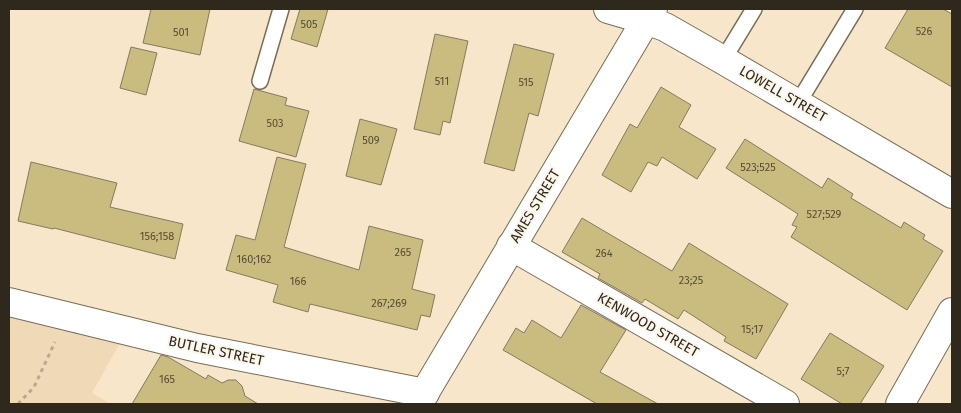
<svg xmlns="http://www.w3.org/2000/svg" width="961" height="413" viewBox="0 0 961 413" font-family="'Fira Sans',sans-serif">
<style>
.built{fill:#f0d9b7}
.building{fill:#cabc7e;stroke:#827b5f}
.lines{fill:none;stroke-linecap:round;stroke-linejoin:round}
.service-casing{stroke:#7c6c53;stroke-width:18}
.minor-casing{stroke:#7c6c53;stroke-width:30}
.tertiary-casing{stroke:#7c6c53;stroke-width:30}
.path{stroke:#b6a891;stroke-width:3;stroke-dasharray:4 4;stroke-linecap:butt}
.service{stroke:#fff;stroke-width:15}
.minor{stroke:#fff;stroke-width:28}
.tertiary{stroke:#fff;stroke-width:28}
.labels{text-anchor:middle;dominant-baseline:central;stroke-width:4;stroke-linejoin:round;paint-order:stroke}
.number-label{font-size:11px;fill:#564d35}
.street-label{font-size:14px;fill:#2f281d;stroke:#fcf5ea}
</style>
<rect width="100%" height="100%" fill="#f8e6ca"/>
<polygon class="built" points="9,316 120,343 92,393 111,404 9,404"/>
<g class="building">
<polygon points="151,9 210,9 200,55 143,43"/>
<polygon points="300,9 328,9 317,47 291,39"/>
<polygon points="908,9 943,9 952,14 952,87 885,48"/>
<polygon points="435,34 468,41 450,123 443,121 440,135 414,129"/>
<polygon points="514,44 554,54 538,116 529,113 514,171 484,163"/>
<polygon points="131,47 157,53 146,95 120,88"/>
<polygon points="661,87 691,105 679,127 716,149 697,179 662,157 657,166 648,162 631,192 602,175 630,124 637,128"/>
<polygon points="254,89 287,98 285,105 309,111 296,157 239,141"/>
<polygon points="360,119 397,129 381,185 346,176"/>
<polygon points="745,139 822,188 828,178 853,194 851,198 901,228 904,222 925,235 923,239 943,251 907,310 791,237 797,227 792,225 798,214 726,168"/>
<polygon points="277,157 306,164 284,247 359,270 369,226 423,240 412,289 435,295 430,317 421,315 417,330 310,304 308,312 273,302 278,285 226,270 236,235 255,240"/>
<polygon points="31,162 117,183 110,207 183,224 175,259 54,228 53,229 18,221"/>
<polygon points="582,218 672,271 689,243 788,304 756,359 724,341 726,337 684,310 678,319 645,299 642,303 598,278 600,274 562,252"/>
<polygon points="581,305 626,330 600,372 658,404 597,404 503,350 516,328 524,333 532,320 561,338"/>
<polygon points="830,333 884,366 860,404 842,404 801,379"/>
<polygon points="161,355 168,357 206,379 208,375 222,383 228,380 236,380 242,386 245,396 258,404 132,404"/>
</g>
<g class="lines">
<defs>
<g id="service">
<polyline points="723,60 754,9"/>
<polyline points="260,81 281,9"/>
<polyline points="798,103 855,9"/>
</g>
<g id="minor">
<polyline points="653,9 646,20 665,27 723,60 952,194"/>
<polyline points="511,246 785,404"/>
<polyline points="9,302 197,348 425,393"/>
<polyline points="900,404 952,312"/>
</g>
<polyline id="tertiary" points="418,404 646,20 608,9"/>
</defs>
<use href="#service" class="service-casing"/>
<use href="#minor" class="minor-casing"/>
<use href="#tertiary" class="tertiary-casing"/>
<polyline class="path" points="18,404 34,387 55,342"/>
<use href="#service" class="service"/>
<use href="#minor" class="minor"/>
<use href="#tertiary" class="tertiary"/>
</g>
<g class="labels">
<g class="number-label">
<text x="309" y="24">505</text>
<text x="924" y="31">526</text>
<text x="181" y="32">501</text>
<text x="442" y="81">511</text>
<text x="526" y="82">515</text>
<text x="275" y="123">503</text>
<text x="371" y="140">509</text>
<text x="758" y="167">523;525</text>
<text x="824" y="214">527;529</text>
<text x="157" y="236">156;158</text>
<text x="403" y="252">265</text>
<text x="604" y="253">264</text>
<text x="254" y="259">160;162</text>
<text x="691" y="280">23;25</text>
<text x="298" y="281">166</text>
<text x="389" y="303">267;269</text>
<text x="752" y="329">15;17</text>
<text x="843" y="371">5;7</text>
<text x="167" y="379">165</text>
</g>
<g class="street-label">
<text transform="translate(783 94) rotate(30)">LOWELL STREET</text>
<text transform="translate(535 206) rotate(-59)">AMES STREET</text>
<text transform="translate(648 325) rotate(30)">KENWOOD STREET</text>
<text transform="translate(216 351) rotate(12)">BUTLER STREET</text>
</g>
</g>
<rect width="961" height="413" fill="none" stroke="#2f281d" stroke-width="20"/>
</svg>
